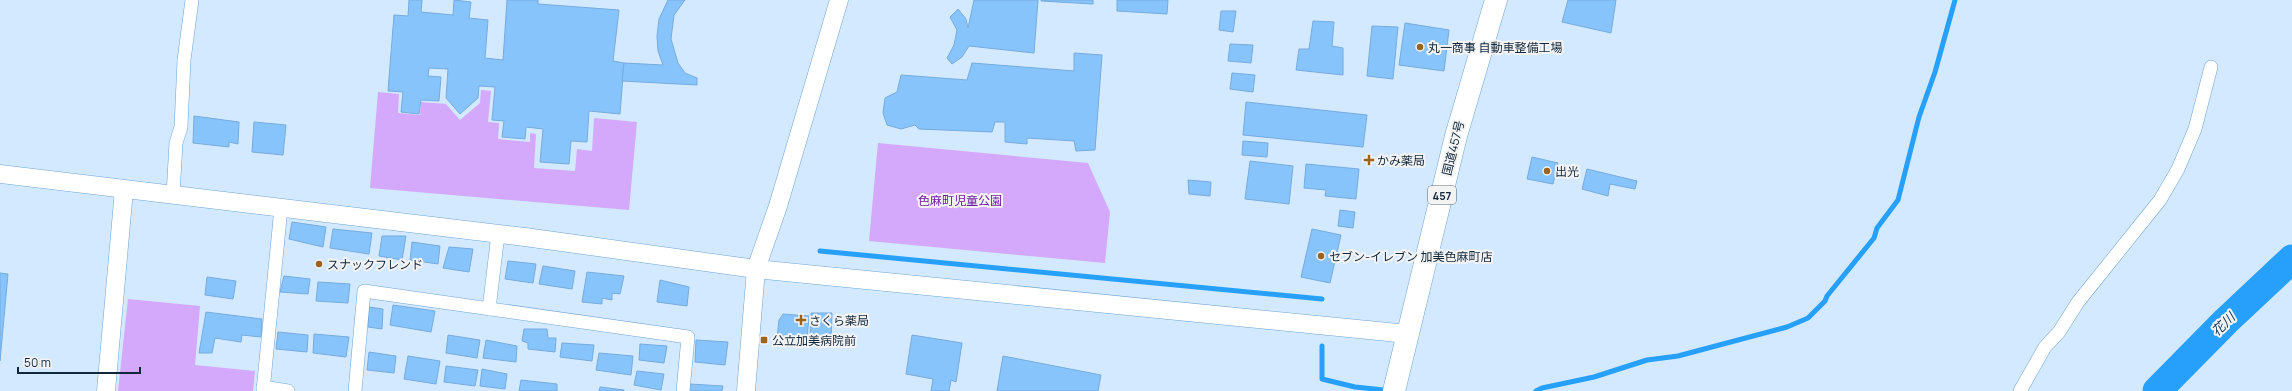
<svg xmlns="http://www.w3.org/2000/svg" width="2292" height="391" viewBox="0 0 2292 391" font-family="Manrope,'Noto Sans JP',sans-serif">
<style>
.green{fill:#d4a9fc}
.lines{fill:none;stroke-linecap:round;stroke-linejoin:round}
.stream{stroke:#27a0fc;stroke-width:5}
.river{stroke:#27a0fc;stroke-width:29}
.building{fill:#88c4fc;stroke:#75abde}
.street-casing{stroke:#6ea4d6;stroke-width:14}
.secondary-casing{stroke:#6ea4d6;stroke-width:19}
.highway-casing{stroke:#6ea4d6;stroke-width:23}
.street{stroke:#fff;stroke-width:13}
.secondary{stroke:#fff;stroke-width:18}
.highway{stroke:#fff;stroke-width:22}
.poi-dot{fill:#9b641e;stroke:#f3f3f3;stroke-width:1.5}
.labels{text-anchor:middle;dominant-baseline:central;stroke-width:4;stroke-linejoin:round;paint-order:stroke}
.shield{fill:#f3f3f3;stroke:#556472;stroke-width:1}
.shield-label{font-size:11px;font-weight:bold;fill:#11273b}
.poi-label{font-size:12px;fill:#11273b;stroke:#f3f3f3;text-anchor:start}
.street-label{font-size:12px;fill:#11273b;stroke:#f3f3f3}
.park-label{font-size:12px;fill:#6e1aa2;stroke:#f3f3f3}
.water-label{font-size:13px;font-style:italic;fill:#0a385d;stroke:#f3f3f3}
</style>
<rect width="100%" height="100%" fill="#d3e9ff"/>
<g class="green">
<polygon points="481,90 491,91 488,122 499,123 498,139 530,142 530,133 536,134 534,168 575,171 577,149 592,151 594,118 637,122 629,210 370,188 378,92 399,94 398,113 420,115 421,102 446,104 460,120 480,103"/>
<polygon points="878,143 1088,163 1110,212 1105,263 869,241"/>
<polygon points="128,299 200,306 195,365 255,371 253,391 118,391"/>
</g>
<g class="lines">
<g class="stream">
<polyline points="820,251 1322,299"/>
<polyline points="1322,346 1322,379 1355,387 1384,390"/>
<polyline points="1536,391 1542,388 1594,377 1647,360 1678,356 1787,327 1808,318 1825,301 1827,296 1874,238 1877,228 1898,200 1919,117 1935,72 1955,0"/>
</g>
<polyline class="river" points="2157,391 2226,321 2292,259"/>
</g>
<g class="building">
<polygon points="409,0 422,0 421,12 453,15 454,0 471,2 469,18 488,20 485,58 503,60 507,0 538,0 538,4 619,10 613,61 624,63 620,114 589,111 587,142 571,141 569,164 540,162 543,129 526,127 525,139 502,137 504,121 492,120 495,87 479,86 478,98 460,114 446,98 448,69 429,68 428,76 441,77 439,101 421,100 419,114 401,112 403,92 388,91 394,15 408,16"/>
<polygon points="668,0 685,0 674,15 671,39 678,63 685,73 697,78 697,85 622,81 624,63 663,65 658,51 657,36 659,19"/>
<polygon points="974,0 1038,0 1034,53 969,46 962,57 952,64 947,58 954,45 957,30 950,17 958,9 966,19 968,28"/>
<polygon points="1041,0 1093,0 1093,4 1041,1"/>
<polygon points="1117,0 1168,0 1167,14 1117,11"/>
<polygon points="1568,0 1616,0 1611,33 1562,22"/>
<polygon points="1221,11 1236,11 1233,32 1219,30"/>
<polygon points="1313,21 1334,22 1332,46 1343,48 1343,75 1296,70 1299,49 1309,49"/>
<polygon points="1405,23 1449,30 1444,71 1399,65"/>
<polygon points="1372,26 1398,27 1393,79 1367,76"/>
<polygon points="1230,44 1253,45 1251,63 1228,61"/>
<polygon points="1074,53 1102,55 1095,150 1076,151 1074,141 1027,138 1027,144 1005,142 1005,122 995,122 992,132 919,129 915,125 901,129 887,125 883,113 885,98 897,92 901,75 967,80 972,63 1074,71"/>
<polygon points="1232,73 1255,75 1253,92 1230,89"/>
<polygon points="1246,102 1367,115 1363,147 1243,135"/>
<polygon points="194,116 239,122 238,144 229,142 229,147 193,143"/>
<polygon points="254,122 286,125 283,155 252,152"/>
<polygon points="1243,141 1268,143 1267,157 1242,155"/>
<polygon points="1532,157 1558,163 1553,184 1527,179"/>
<polygon points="1250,161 1293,166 1289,204 1245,199"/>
<polygon points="1306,164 1359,169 1356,199 1325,196 1326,190 1304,188"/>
<polygon points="1587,169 1637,181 1635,189 1610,184 1608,196 1582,189"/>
<polygon points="1188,180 1211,182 1210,196 1189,194"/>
<polygon points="1340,210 1355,212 1353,228 1338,226"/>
<polygon points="292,222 326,227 323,247 289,239"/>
<polygon points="333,229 372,233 369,254 330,248"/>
<polygon points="1312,229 1341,235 1330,283 1301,277"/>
<polygon points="382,236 406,236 402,260 379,256"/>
<polygon points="412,242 440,246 438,264 410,260"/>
<polygon points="449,247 473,249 469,272 443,268"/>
<polygon points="508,261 536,264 533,283 505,279"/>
<polygon points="543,266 575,271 572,289 539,284"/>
<polygon points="587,272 624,276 620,294 612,293 612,300 602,298 602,304 582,302"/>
<polygon points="0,273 8,274 0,361"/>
<polygon points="284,276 310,279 308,294 280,292"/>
<polygon points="207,277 236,281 233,299 205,295"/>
<polygon points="660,280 689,287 687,306 657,302"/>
<polygon points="318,282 350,284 348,303 316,301"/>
<polygon points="393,305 435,311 431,332 390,325"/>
<polygon points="369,307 383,309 382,329 368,327"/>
<polygon points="206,312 262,319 261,337 242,335 241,342 215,338 212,353 199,353"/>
<polygon points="811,313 832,313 831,340 810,338"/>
<polygon points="783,314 809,316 807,340 777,338 779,320"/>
<polygon points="524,329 547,329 548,338 556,338 555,352 528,349 528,343 522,341"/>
<polygon points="278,332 308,335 307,352 276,349"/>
<polygon points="314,334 349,337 346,357 313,353"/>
<polygon points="448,335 480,340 477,358 446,353"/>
<polygon points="912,335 962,343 956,382 951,380 949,391 931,391 933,379 906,374"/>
<polygon points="486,340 517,346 516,362 483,358"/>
<polygon points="696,340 728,342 725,365 695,362"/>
<polygon points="562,343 594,345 592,361 560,357"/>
<polygon points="640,344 667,346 664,363 639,360"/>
<polygon points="369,352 396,356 394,373 367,370"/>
<polygon points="599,353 633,356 631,375 596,370"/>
<polygon points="408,356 440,361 436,384 404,379"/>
<polygon points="1003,356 1101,375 1098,391 997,391"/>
<polygon points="446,366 478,370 475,386 444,382"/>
<polygon points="482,369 507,374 505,389 480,386"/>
<polygon points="637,371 664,374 661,390 634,385"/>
<polygon points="521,380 557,384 557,391 519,391"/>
<polygon points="690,384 723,386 722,391 689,391"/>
<polygon points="600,387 624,390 624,391 599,391"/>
</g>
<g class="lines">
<defs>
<g id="street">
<polyline points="173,195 176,143 181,127 184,60 192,0"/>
<polyline points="489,309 498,234"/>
<polyline points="263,387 288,391"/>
<polyline points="263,391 281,208"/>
<polyline points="355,391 364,291 688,337 683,391"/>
<polyline points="2020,391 2045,347 2059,332 2078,302 2160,200 2178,169 2195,129 2211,67"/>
</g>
<g id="secondary">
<polyline points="0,174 525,237 756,269 1408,334"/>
<polyline points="106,391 124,190"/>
<polyline points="746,391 756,269 778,206 839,0"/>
</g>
<polyline id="highway" points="1394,391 1456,136 1496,0"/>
</defs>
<use href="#street" class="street-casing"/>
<use href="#secondary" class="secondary-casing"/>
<use href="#highway" class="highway-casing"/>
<use href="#street" class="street"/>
<use href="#secondary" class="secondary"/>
<use href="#highway" class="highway"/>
</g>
<g class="poi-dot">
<circle cx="1420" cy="47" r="4"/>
<path d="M1367 154h4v4h4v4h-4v4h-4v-4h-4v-4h4z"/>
<circle cx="1547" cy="171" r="4"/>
<circle cx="1321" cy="256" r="4"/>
<circle cx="319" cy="264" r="4"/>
<path d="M799 314h4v4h4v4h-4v4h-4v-4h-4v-4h4z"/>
<rect x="760" y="336" width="8" height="8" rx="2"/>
</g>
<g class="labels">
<rect class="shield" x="1428" y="186" width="28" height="18" rx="3"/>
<g class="shield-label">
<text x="1442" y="195">457</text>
</g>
<g class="poi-label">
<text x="1428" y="47">丸一商事 自動車整備工場</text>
<text x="1377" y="160">かみ薬局</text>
<text x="1555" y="171">出光</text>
<text x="1329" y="256">セブン-イレブン 加美色麻町店</text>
<text x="327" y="264">スナックフレンド</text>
<text x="809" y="320">さくら薬局</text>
<text x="772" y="340">公立加美病院前</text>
</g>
<g class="street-label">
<text transform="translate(1453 148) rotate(-76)">国道457号</text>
</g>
<g class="park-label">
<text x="960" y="200">色麻町児童公園</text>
</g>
<g class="water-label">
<text transform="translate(2223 324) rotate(-44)">花川</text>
</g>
</g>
<path d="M18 367v6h122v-6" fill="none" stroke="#11273b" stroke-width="2"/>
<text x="24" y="367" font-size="12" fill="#11273b" stroke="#f3f3f3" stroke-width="3" paint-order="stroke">50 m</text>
</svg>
